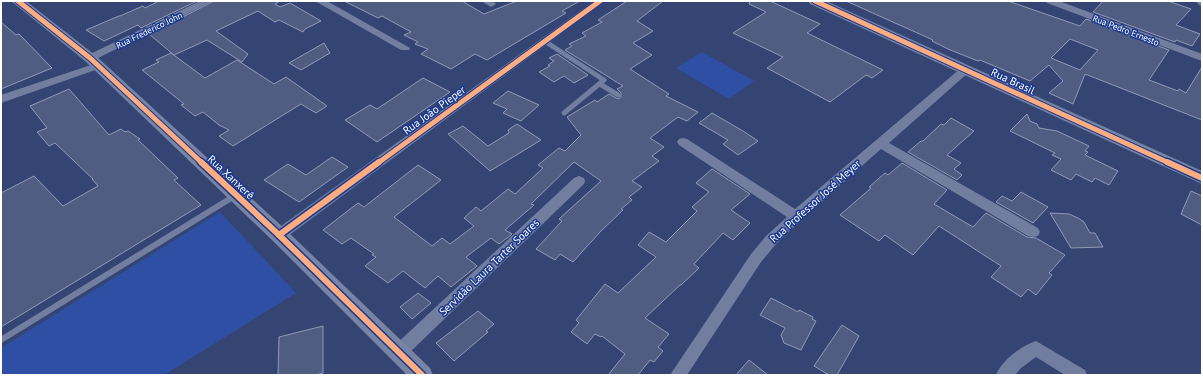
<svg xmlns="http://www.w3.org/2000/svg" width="1203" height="376" viewBox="0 0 1203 376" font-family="'PT Sans',sans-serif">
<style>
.green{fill:#2e4fa4}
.building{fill:#4f5d82;stroke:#919ab6;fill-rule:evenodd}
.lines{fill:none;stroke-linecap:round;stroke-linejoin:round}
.lane-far1{stroke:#717e9f;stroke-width:5}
.lane{stroke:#717e9f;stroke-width:6}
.street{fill:#717e9f;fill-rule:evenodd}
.secondary{fill:#7884a3;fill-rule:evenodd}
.cycleway-far1-casing{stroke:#1a388e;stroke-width:7}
.cycleway-casing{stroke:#1a388e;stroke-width:9}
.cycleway-far1{stroke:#ffac80;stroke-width:5}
.cycleway{stroke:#ffac80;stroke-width:6}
.labels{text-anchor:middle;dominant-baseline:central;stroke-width:3;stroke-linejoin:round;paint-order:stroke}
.far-street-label{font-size:9px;fill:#fff;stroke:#1a388e}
.street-label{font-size:11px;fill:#fff;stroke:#1a388e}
</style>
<rect width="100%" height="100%" fill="#354573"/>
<g class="green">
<polygon points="702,52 754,81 729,99 676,68"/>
<polygon points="220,212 296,293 164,375 1,375 1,348"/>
</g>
<g class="building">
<polygon points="159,1 197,1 141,28 138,25 104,41 86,30 119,16 120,16 143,6 145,8"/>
<polygon points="214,1 280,1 275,4 280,7 290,3 321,21 305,29 303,32 279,20 275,22 258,11 216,31 248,54 242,62 207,40 174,55 149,34"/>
<polygon points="344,1 462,1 484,14 517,1 580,1 562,11 566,13 487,60 475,54 451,69 421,54 428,49 415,44 418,42 404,35 411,32 382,16 378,18"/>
<polygon points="627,1 663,1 637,21 653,31 633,43 652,55 630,69 669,94 666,96 698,112 687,121 678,117 650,138 664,147 652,156 659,161 632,181 642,187 629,197 632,200 621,209 623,210 600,232 573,262 560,254 555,260 536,249 562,221 559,219 601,181 574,162 531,204 534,205 505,230 512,234 511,235 499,244 491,238 466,257 477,266 451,287 438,276 425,288 403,271 388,283 365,266 376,257 372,255 374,254 351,238 342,244 323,230 358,203 364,207 418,165 441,180 394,217 432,246 442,238 450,244 474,226 464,218 476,207 481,211 508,189 515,194 543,168 538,165 559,148 565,151 581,135 567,117 595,100 597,102 609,94 618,99 621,97 621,93 617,89 623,86 565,50 572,46 569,44 586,36 582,33 602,22 598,20"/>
<polygon points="750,1 770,1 820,24 807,33 883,70 872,78 866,75 830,102 767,68 783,57 733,33 766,12 749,4"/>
<path d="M 846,1 L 1008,1 L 1080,26 L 1086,19 L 1169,50 L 1149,80 L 1178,91 L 1179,89 L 1186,93 L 1202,67 L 1202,120 L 1085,74 L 1073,104 L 1049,93 L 1063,81 L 1049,65 L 1030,81 L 980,60 L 978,61 L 948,49 L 932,41 L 933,40 ZM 1070,39 L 1098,50 L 1080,70 L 1051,58 Z"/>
<polygon points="1103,1 1168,1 1191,9 1176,25 1200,34 1192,46 1176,40 1175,42 1093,12"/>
<polygon points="1,22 16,35 19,34 52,68 1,89"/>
<polygon points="324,43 330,53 301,70 289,63"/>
<polygon points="171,53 205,78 237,60 274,84 286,77 327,106 316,113 301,104 233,146 219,136 229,130 219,125 203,112 195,116 181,105 184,104 142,70 159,62 156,60"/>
<polygon points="557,54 588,75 574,83 564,76 554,82 539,72 550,66 548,65 554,61 549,58"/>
<polygon points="423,78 450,92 377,142 345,120 370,105 377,109"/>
<polygon points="69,89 109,135 121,129 125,132 128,131 140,139 138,140 178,178 174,180 201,205 1,327 1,193 34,176 63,206 98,186 92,179 93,179 55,143 49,146 37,132 47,128 30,106"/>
<polygon points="508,91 539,105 521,121 503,113 507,109 493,103"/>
<polygon points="712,113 743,131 758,141 738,155 723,144 728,140 699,123"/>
<polygon points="1027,114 1030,121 1037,124 1039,128 1057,131 1089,146 1085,151 1088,152 1085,155 1118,171 1109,185 1095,178 1092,182 1076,174 1071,180 1051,170 1061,159 1052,155 1055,153 1010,131"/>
<polygon points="951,118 974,131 947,155 961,163 954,169 962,175 957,180 908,152 921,141 923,141 941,124 944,125"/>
<polygon points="517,124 541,140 490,171 448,134 463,126 488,146 509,133 508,130"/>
<polygon points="332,157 348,167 299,202 264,180 288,164 306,175"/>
<polygon points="902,163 947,190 934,204 973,227 986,213 1027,237 1036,238 1065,255 1049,273 1052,275 1036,295 1028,289 1021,297 991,277 1001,266 939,226 913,255 885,235 879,241 840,215 871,188 869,187 885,173 888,175"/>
<polygon points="712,169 750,194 731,210 750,223 733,240 723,233 694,264 699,268 681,285 680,285 645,318 669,334 658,347 663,351 654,362 650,360 638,375 608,375 625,354 602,336 601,337 595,334 587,344 571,332 579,323 576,320 605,284 618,293 656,257 638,245 649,232 666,242 697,211 692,207 709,192 696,183"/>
<polygon points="1191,191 1202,196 1202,225 1181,214"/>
<polygon points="1021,192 1048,207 1033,223 996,202 1002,196 1012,201"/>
<polygon points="1050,213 1069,214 1078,218 1084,222 1090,233 1095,233 1103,247 1071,248"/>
<polygon points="418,293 431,303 412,319 400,307"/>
<polygon points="771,298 798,312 799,310 813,317 812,319 816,321 801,350 784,343 781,335 785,328 760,315"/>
<polygon points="478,311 494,324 486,331 488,332 454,361 436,343"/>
<polygon points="842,325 859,336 837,375 829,375 814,366"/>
<polygon points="323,326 323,373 315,375 278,375 279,337"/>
<polygon points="749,360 768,375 736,375"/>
</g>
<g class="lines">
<g class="lane-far1">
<polyline points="546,42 604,80 564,113"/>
<polyline points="600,84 618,95"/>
</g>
<polyline class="lane" points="1,340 236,195"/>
<g class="street">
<polygon points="200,1 213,1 94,60 90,61 85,58 86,56"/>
<polygon points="315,1 327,1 410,48 409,50 401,50"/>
<polygon points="481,1 493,1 496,4 491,7"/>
<polygon points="594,1 605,1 284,239 279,240 274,239 272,235 274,231"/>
<polygon points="1045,1 1059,1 1202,54 1202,61 1047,3"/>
<polygon points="1196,1 1202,1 1202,6 1199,5"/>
<polygon points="97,63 102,66 101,68 1,103 1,95"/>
<polygon points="965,67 969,68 970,70 969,72 889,143 1038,228 1040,232 1038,236 1033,237 1028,236 881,149 801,220 776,244 761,262 687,375 670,375 751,254 766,236 787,217 679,145 677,142 679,139 683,138 687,139 795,209 961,68"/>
<polygon points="579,176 584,178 585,181 584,184 405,357 399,359 393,357 391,352 393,347 574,178"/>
<path d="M 1036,341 L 1085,370 L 1087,375 L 1065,375 L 1036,357 L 1021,368 L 1015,375 L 996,375 C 1002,360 1021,346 1036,341 Z"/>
</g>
<g class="secondary">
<polygon points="11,1 26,1 95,55 286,230 430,368 433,375 407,375 272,240 85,61"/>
<polygon points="808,1 826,1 1202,171 1202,184 810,4"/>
</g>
<defs>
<g id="cycleway-far1">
<polyline points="18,1 90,58 202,163"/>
<polyline points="815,1 1169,163"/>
<polyline points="378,163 600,1"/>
</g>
<g id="cycleway">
<polyline points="201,162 279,235 422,375"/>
<polyline points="1167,162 1202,178"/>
<polyline points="279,235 379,162"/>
</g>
</defs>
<use href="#cycleway-far1" class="cycleway-far1-casing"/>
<use href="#cycleway" class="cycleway-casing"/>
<use href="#cycleway-far1" class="cycleway-far1"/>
<use href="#cycleway" class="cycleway"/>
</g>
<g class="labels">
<g class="far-street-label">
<text transform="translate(149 30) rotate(-26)">Rua Frederico John</text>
<text transform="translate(1126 30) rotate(21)">Rua Pedro Ernesto</text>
</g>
<g class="street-label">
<text transform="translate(1013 81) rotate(25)">Rua Brasil</text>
<text transform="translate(434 110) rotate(-36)">Rua João Pieper</text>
<text transform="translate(231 177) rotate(43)">Rua Xanxerê</text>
<text transform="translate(815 201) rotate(-42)">Rua Professor José Meyer</text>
<text transform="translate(489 267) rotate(-44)">Servidão Laura Tarter Soares</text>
</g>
</g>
<rect width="1203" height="376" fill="none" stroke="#ffffff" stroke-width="4"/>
</svg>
